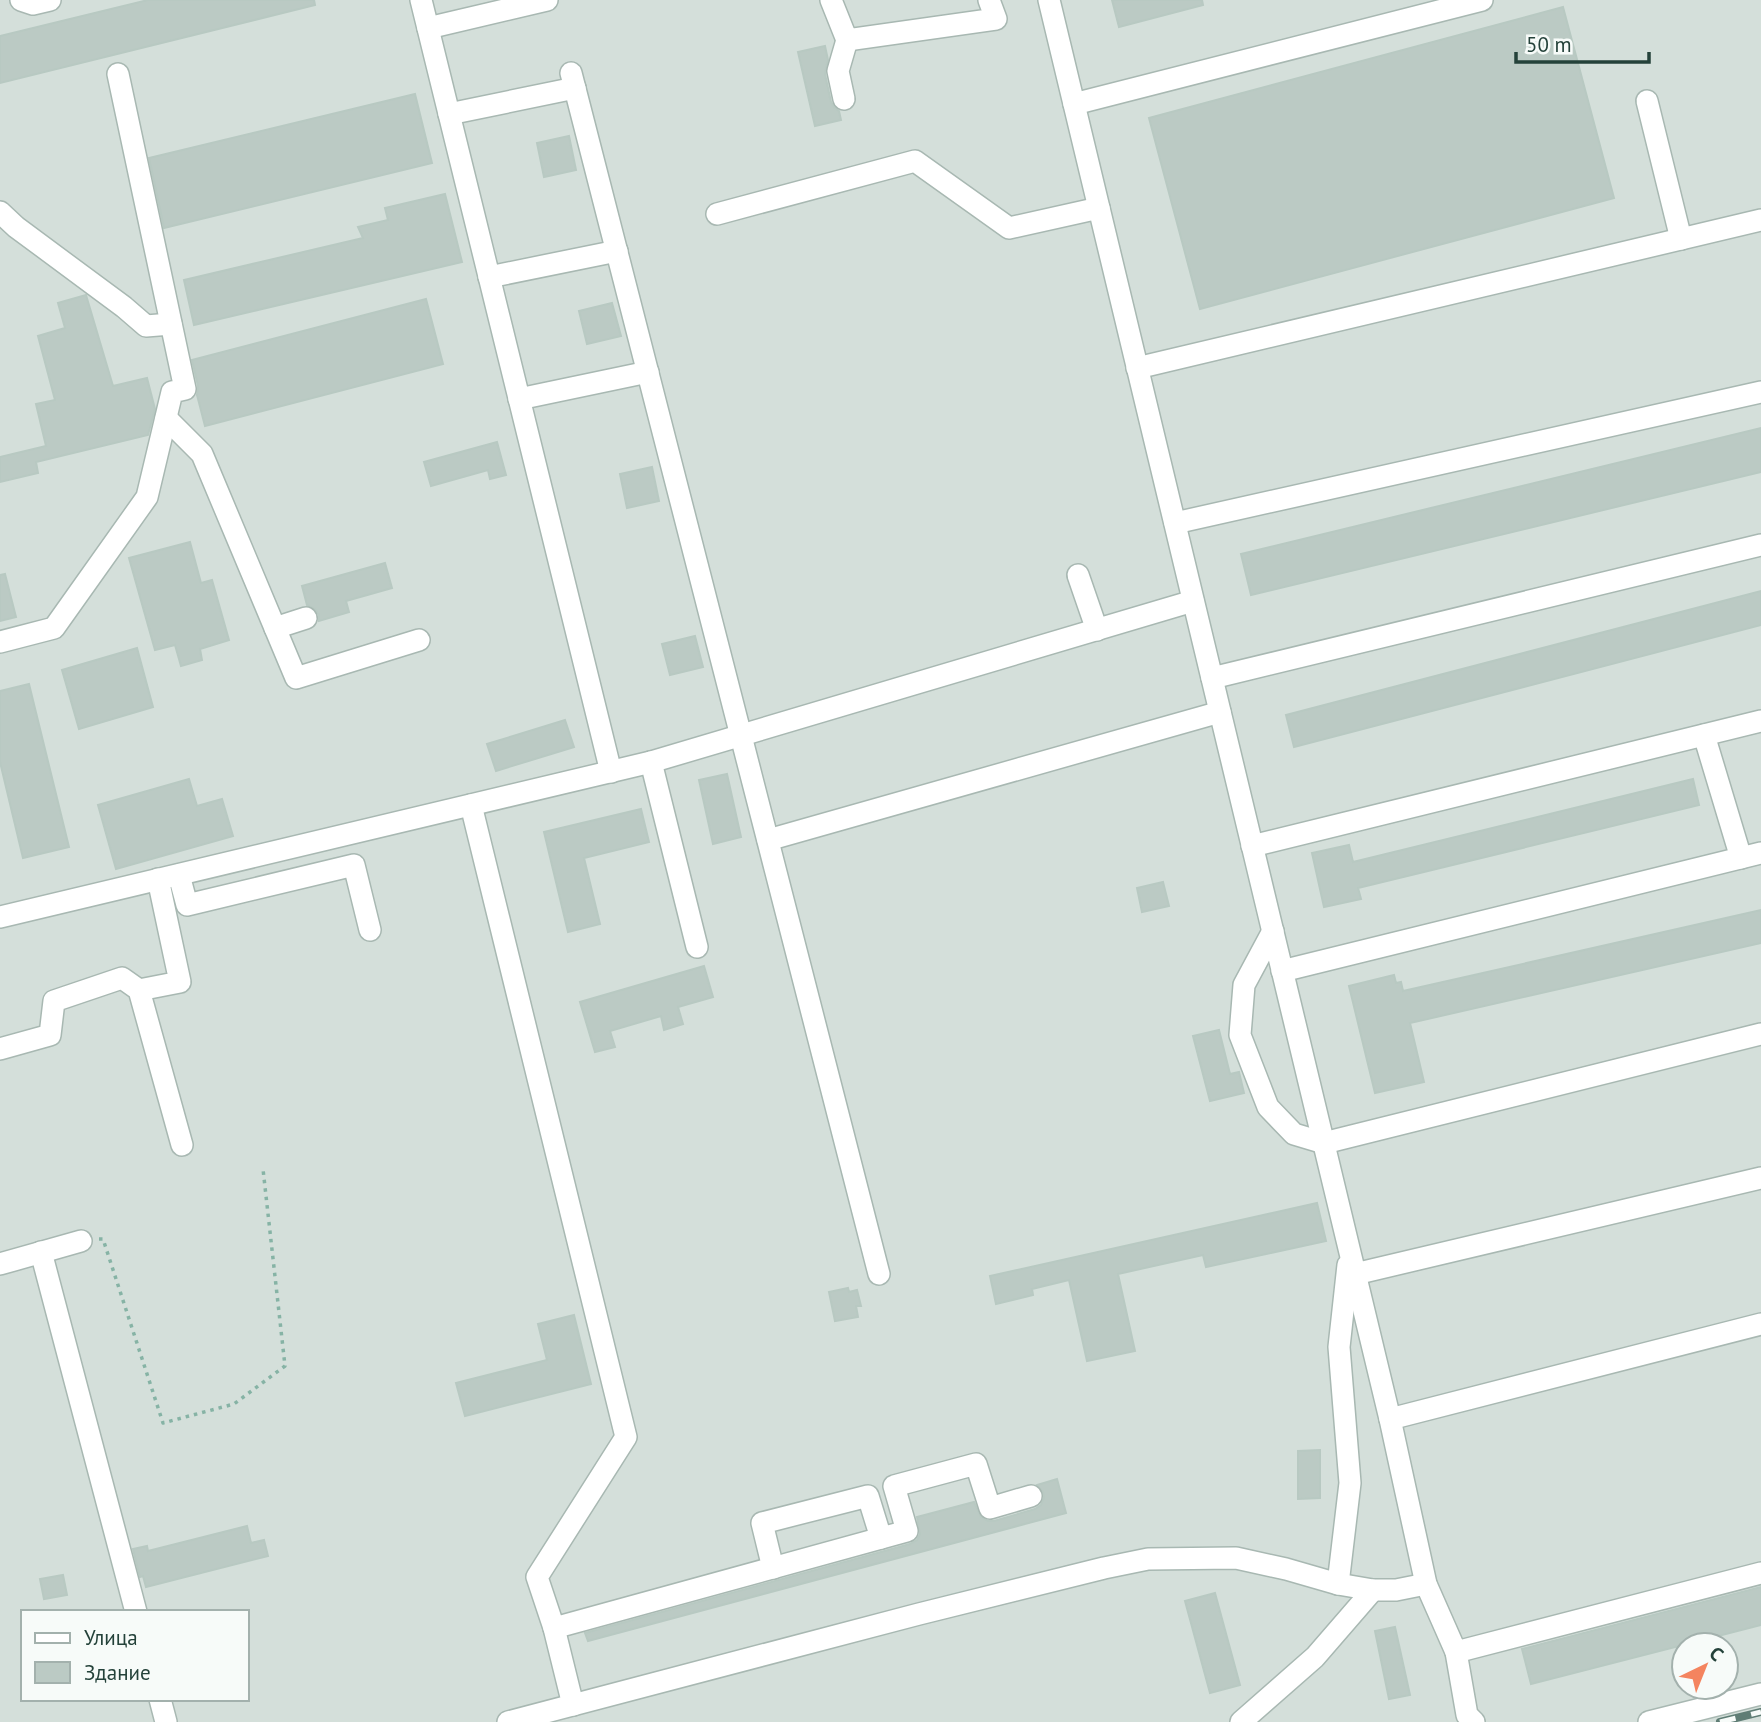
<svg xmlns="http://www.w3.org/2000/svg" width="1761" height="1722" viewBox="0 0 1761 1722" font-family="'PT Sans',sans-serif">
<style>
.built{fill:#d4dfda;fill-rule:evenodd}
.building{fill:#bbcac4;stroke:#b8c9c2;stroke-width:2}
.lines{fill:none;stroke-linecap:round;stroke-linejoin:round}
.minor-casing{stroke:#a8b8b2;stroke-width:24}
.path{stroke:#86b3a5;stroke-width:3.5;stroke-dasharray:3.5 5;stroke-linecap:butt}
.minor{stroke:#fff;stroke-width:21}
.rail-casing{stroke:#5f7d75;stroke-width:8}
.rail{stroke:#f7fbf9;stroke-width:5;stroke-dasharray:16;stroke-linecap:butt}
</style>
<rect width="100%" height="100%" fill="#e6efeb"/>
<path class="built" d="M 0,0 L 1761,0 L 1761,1722 L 0,1722 ZM 23,1612 L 247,1612 L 247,1699 L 23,1699 ZM 1684,1645 L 1726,1645 L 1726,1687 L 1684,1687 Z"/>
<g class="building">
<polygon points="148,0 314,0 315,5 0,83 0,36"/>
<polygon points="1112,0 1202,0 1203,5 1119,27"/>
<polygon points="1563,7 1614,198 1200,309 1149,118"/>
<polygon points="825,46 828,60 825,74 831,102 834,107 839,111 841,120 815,126 798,52"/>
<polygon points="415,94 432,163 164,228 149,158"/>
<polygon points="569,136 576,170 544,177 537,143"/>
<polygon points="445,194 462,262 194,325 184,280 363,238 358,227 388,220 385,208"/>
<polygon points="86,295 113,386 147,378 155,409 148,435 36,462 38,473 0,482 0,457 46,446 36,404 55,400 38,336 65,328 58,303"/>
<polygon points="426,299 443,364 205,426 197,395 198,386 192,360"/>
<polygon points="612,303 621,336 587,344 579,311"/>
<polygon points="1761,428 1761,472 1251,595 1241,554"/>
<polygon points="497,442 506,475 490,479 488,470 431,486 424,462"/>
<polygon points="652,467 659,501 627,508 620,474"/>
<polygon points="190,542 201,583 212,580 229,640 200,649 202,660 181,666 175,645 155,650 129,558"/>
<polygon points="385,563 392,588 346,601 349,612 319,621 319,615 315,609 307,605 302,586"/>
<polygon points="5,574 16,617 0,621 0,575"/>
<polygon points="1761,591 1761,625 1294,747 1286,715"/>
<polygon points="695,636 703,667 670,675 662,644"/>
<polygon points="137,648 153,707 79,729 62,670"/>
<polygon points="29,684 69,847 23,858 0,762 0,691"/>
<polygon points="565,720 574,747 496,771 487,744"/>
<polygon points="727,774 741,837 713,844 699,780"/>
<polygon points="189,779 197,806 222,799 233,836 116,869 98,805"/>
<polygon points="1693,779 1699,805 1358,888 1361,899 1324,907 1312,853 1349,845 1353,862"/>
<polygon points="641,809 649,842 584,858 600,924 568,932 544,832"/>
<polygon points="1163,882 1169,906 1142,912 1137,888"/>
<polygon points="1761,910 1761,943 1410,1023 1424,1082 1375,1093 1349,986 1394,975 1396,983 1401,982 1403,991"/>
<polygon points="704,966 713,997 678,1007 683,1024 664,1030 661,1016 610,1031 615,1047 595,1052 580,1002"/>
<polygon points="1219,1030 1230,1074 1239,1072 1244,1093 1210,1101 1193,1036"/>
<polygon points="1317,1203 1326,1241 1206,1267 1203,1255 1118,1274 1135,1351 1087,1361 1069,1280 1032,1289 1033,1295 996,1304 990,1276"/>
<polygon points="848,1288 849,1292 857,1290 861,1306 856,1306 858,1317 835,1321 829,1292"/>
<polygon points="574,1315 591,1384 465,1416 456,1383 547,1360 538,1324"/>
<polygon points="1320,1450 1320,1498 1298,1499 1298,1451"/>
<polygon points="1057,1479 1066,1513 588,1641 585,1633 910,1544 917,1540 920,1534 917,1517 974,1502 981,1517 988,1521 994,1521 1035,1509 1041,1505 1044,1498 1043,1492 1037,1485"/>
<polygon points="247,1526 251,1543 264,1540 268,1556 146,1587 143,1576 140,1577 133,1549 147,1546 148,1551"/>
<polygon points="63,1575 67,1595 44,1599 40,1579"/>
<polygon points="1761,1587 1761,1625 1531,1684 1522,1649"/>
<polygon points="1215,1593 1240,1685 1210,1693 1185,1601"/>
<polygon points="1395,1627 1410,1695 1389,1699 1375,1631"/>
</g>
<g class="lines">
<defs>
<g id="minor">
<polyline points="21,0 33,4 50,0"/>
<polyline points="421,0 611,772"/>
<polyline points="831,0 847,40 996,19 989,0"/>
<polyline points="1049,0 1390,1419 1426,1584 1456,1652 1761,1573"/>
<polyline points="428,28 547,0"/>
<polyline points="571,73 879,1274"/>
<polyline points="844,99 838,71 847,40"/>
<polyline points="1647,101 1681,239"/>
<polyline points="1074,104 1482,0"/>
<polyline points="449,114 575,88"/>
<polyline points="0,212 16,227 124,307 146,326 171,324"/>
<polyline points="717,214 915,161 1009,228 1099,208"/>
<polyline points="489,277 617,251"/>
<polyline points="1137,368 1761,220"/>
<polyline points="519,399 648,372"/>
<polyline points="166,418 202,454 296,678 419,640"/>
<polyline points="1175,523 1761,392"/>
<polyline points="1078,575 1097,630"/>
<polyline points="275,628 306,618"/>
<polyline points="0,642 54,628 147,497 172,392 185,389 118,74"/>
<polyline points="1212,678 1761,545"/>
<polyline points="1704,735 1741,858"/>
<polyline points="651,762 697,947"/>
<polyline points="471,805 626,1437 537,1577 554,1628 573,1705"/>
<polyline points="768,840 1220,712"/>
<polyline points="1252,846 1761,721"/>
<polyline points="179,875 187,905 354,865 370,930"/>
<polyline points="0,917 651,762 1193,601"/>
<polyline points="1273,931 1244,985 1240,1035 1268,1107 1294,1134 1324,1143 1761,1034"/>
<polyline points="1282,971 1761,853"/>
<polyline points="139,990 180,982 158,879"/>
<polyline points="0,1049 50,1035 54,1001 122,978 139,990 182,1145"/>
<polyline points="41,1252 136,1612"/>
<polyline points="0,1264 81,1241"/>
<polyline points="1355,1274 1761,1178"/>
<polyline points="1390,1419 1761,1324"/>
<polyline points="773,1568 762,1523 868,1496 881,1538"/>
<polyline points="1338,1584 1350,1483 1339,1347 1348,1265"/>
<polyline points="554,1628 907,1531 894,1486 976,1464 990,1508 1031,1496"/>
<polyline points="1456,1652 1467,1715 1474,1722"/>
<polyline points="160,1699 166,1722"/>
<polyline points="508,1722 919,1614 1104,1568 1148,1559 1236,1558 1286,1569 1338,1584 1373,1590 1396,1590 1426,1584"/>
<polyline points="1241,1722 1315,1657 1373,1590"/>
<polyline points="1649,1722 1761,1694"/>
</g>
</defs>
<use href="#minor" class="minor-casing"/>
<polyline class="path" points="99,1239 103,1239 163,1423 234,1404 285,1366 263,1169"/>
<use href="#minor" class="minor"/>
<defs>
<polyline id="rail" points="1720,1722 1761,1712"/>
</defs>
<use href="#rail" class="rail-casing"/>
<use href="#rail" class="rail"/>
</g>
<rect x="21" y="1610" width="228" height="91" fill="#f7fbf9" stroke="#a3b1ad" stroke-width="2"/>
<rect x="35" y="1633" width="35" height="10" fill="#ffffff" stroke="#a3b1ad" stroke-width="2"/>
<text x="84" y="1645" font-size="21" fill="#24423a">Улица</text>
<rect x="35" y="1662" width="35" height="21" fill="#bbcac4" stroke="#a3b1ad" stroke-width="2"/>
<text x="84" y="1680" font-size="21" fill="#24423a">Здание</text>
<g transform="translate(1705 1666) rotate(43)"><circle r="33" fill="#f7fbf9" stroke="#a3b1ad" stroke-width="2"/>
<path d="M0-5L12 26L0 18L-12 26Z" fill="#f4845f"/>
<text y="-10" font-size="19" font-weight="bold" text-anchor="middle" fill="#24423a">С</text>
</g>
<path d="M1516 52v10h133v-10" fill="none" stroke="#24423a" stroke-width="3.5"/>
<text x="1526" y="52" font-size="21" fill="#24423a" stroke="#f7fbf9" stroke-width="5" paint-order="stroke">50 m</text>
</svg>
